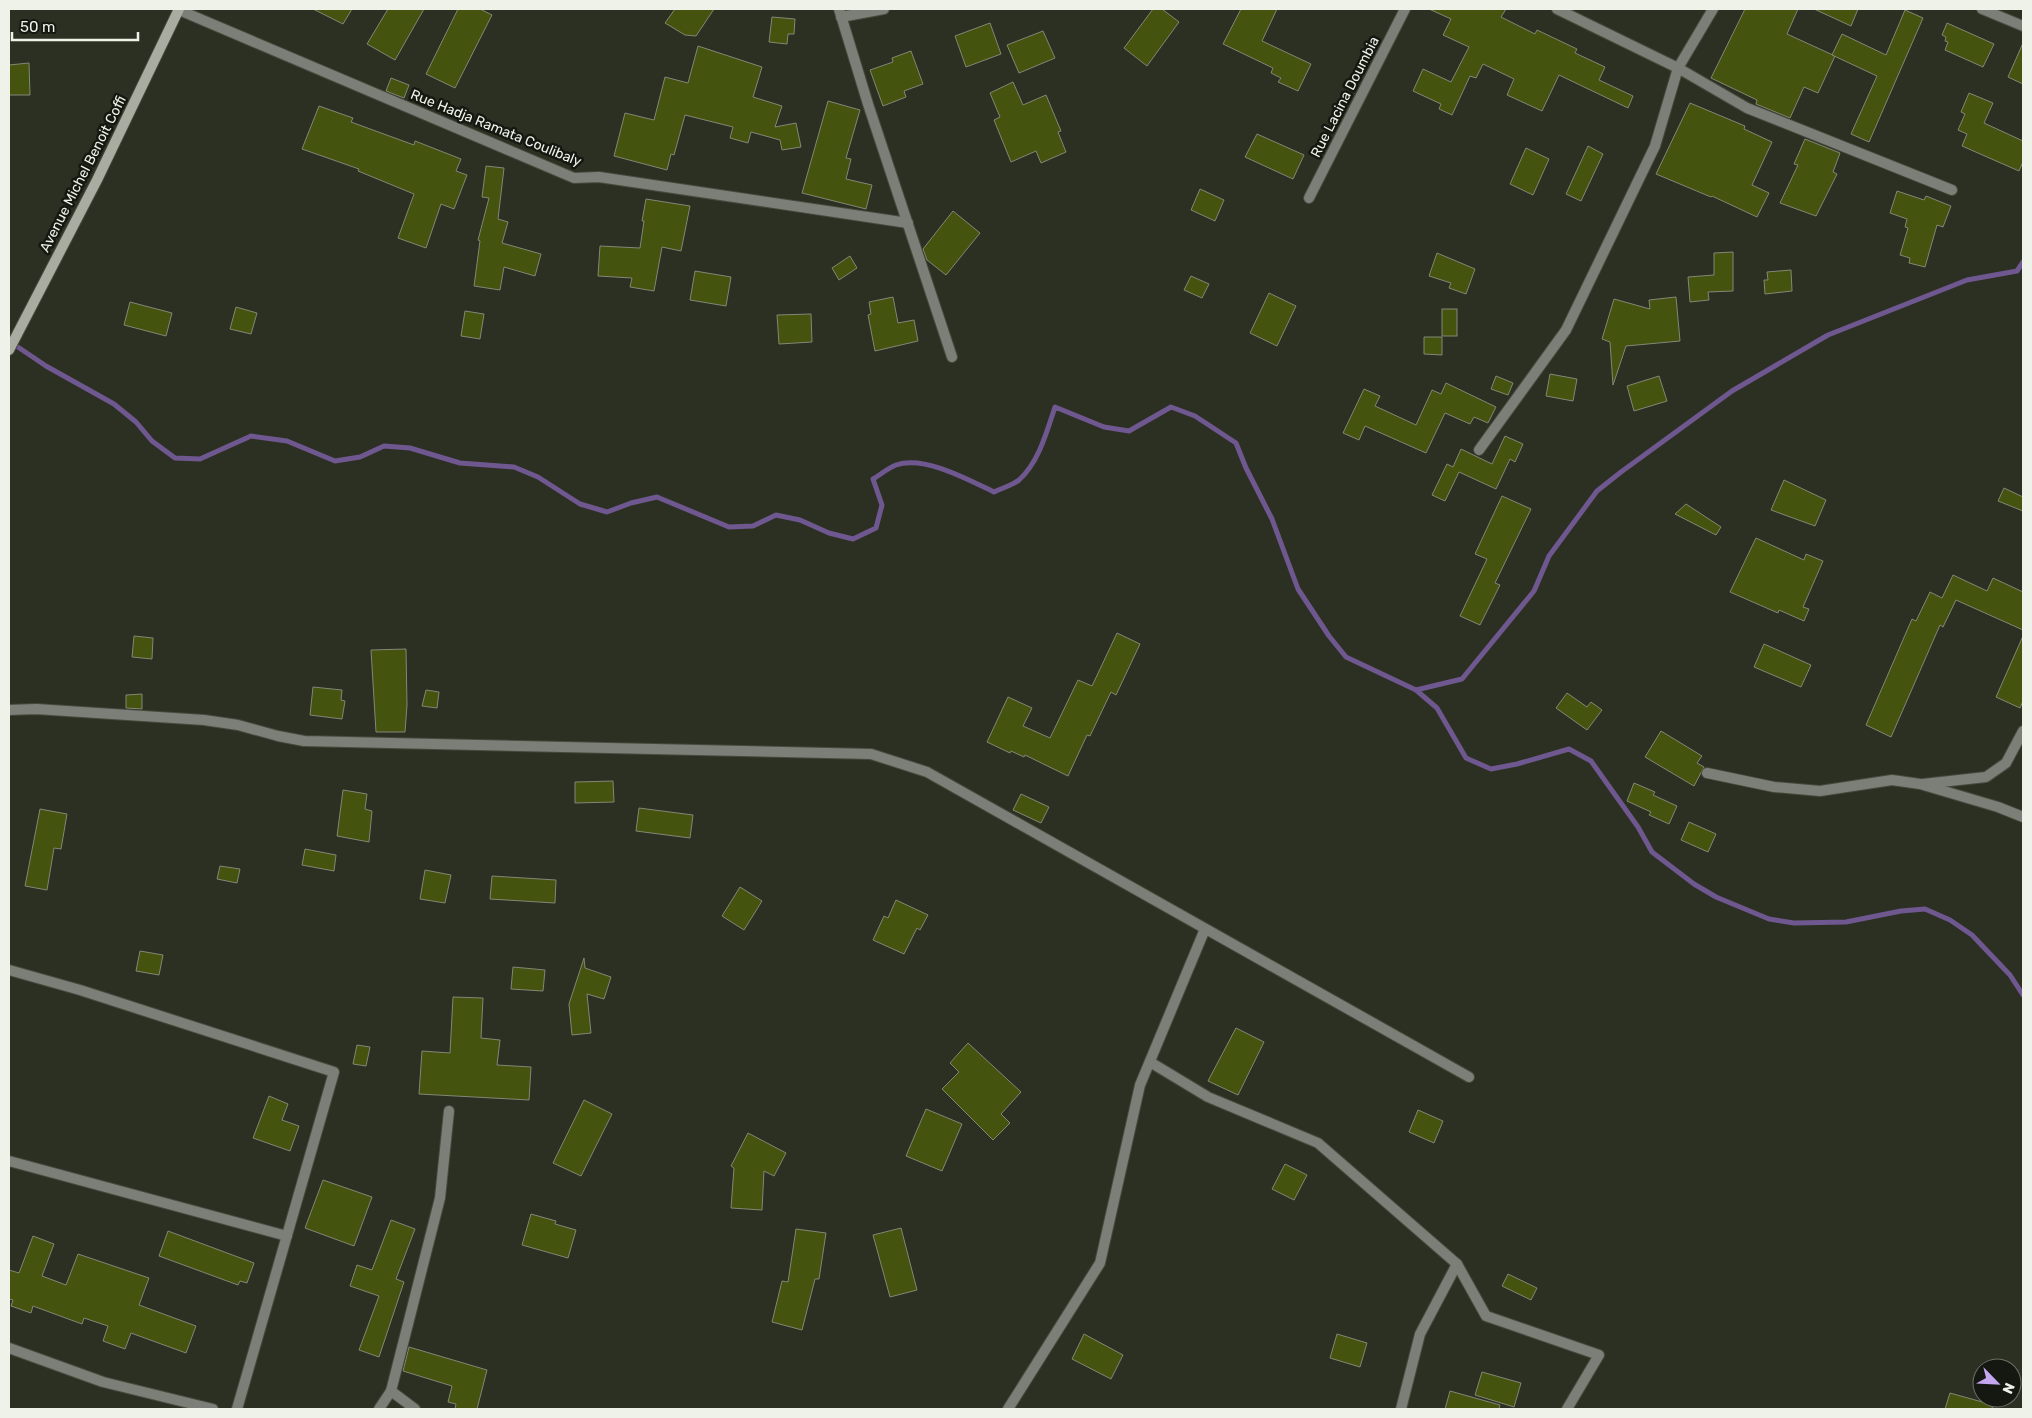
<svg xmlns="http://www.w3.org/2000/svg" width="2032" height="1418" viewBox="0 0 2032 1418" font-family="Rubik,sans-serif">
<style>
.lines{fill:none;stroke-linecap:round;stroke-linejoin:round}
.stream{stroke:#6f5790;stroke-width:5}
.building{fill:#44530e;stroke:#828777}
.street-casing{stroke:#474b3e;stroke-width:12}
.secondary-casing{stroke:#474b3e;stroke-width:12}
.street{stroke:#7c7f78;stroke-width:10}
.secondary{stroke:#a9ada1;stroke-width:10}
.labels{text-anchor:middle;dominant-baseline:central;stroke-width:5;stroke-linejoin:round;paint-order:stroke}
.street-label{font-size:14px;fill:#eff2e9;stroke:#151711}
</style>
<rect width="100%" height="100%" fill="#2c3022"/>
<g class="lines">
<g class="stream">
<path d="M 12,343 L 46,366 L 114,404 L 136,422 L 152,441 L 175,458 L 200,459 L 251,436 L 287,441 L 335,461 L 360,457 L 384,446 L 410,448 L 460,463 L 514,467 L 538,477 L 580,504 L 607,512 L 631,503 L 657,497 L 729,527 L 753,526 L 776,515 L 800,520 L 829,533 L 853,539 L 876,528 L 882,505 L 873,479 C 880,475 888,468 896,465 C 924,455 969,480 994,492 C 1002,488 1013,485 1019,480 C 1039,462 1047,431 1055,407 L 1104,427 L 1129,431 L 1171,407 L 1195,416 L 1236,443 L 1246,468 L 1272,519 L 1298,589 L 1329,636 L 1346,657 L 1416,690 L 1437,708 L 1466,758 L 1491,769 L 1517,764 L 1569,749 L 1591,761 L 1638,827 L 1652,852 L 1694,884 L 1716,897 L 1769,919 L 1794,923 L 1846,922 L 1901,911 L 1925,909 L 1950,920 L 1972,935 L 2010,975 L 2023,995"/>
<polyline points="1416,690 1462,679 1534,591 1549,556 1597,491 1621,472 1732,391 1828,335 1967,280 2017,271 2023,262"/>
</g>
</g>
<g class="building">
<polygon points="313,9 352,9 343,24"/>
<polygon points="388,9 424,9 395,60 367,44"/>
<polygon points="458,9 480,9 492,15 455,88 426,74"/>
<polygon points="675,9 714,9 696,36 685,35 665,23"/>
<polygon points="1153,9 1162,9 1179,22 1147,66 1124,48"/>
<polygon points="1241,9 1277,9 1262,41 1311,64 1298,91 1278,82 1281,78 1271,73 1273,68 1223,44"/>
<polygon points="1429,9 1506,9 1501,17 1535,34 1537,30 1577,49 1575,53 1605,67 1599,80 1633,96 1628,108 1559,75 1542,111 1507,95 1514,79 1483,64 1476,78 1470,76 1452,115 1439,109 1441,104 1413,91 1423,69 1451,82 1469,47 1443,35 1451,19"/>
<polygon points="1745,9 1798,9 1787,34 1835,56 1818,93 1804,87 1790,118 1756,104 1757,100 1711,78"/>
<polygon points="1814,9 1858,9 1851,26"/>
<polygon points="1905,10 1923,18 1869,142 1851,134 1877,76 1832,55 1842,34 1886,55"/>
<polygon points="772,17 795,19 794,34 788,34 787,44 769,42"/>
<polygon points="990,23 1001,54 966,67 955,36"/>
<polygon points="1947,23 1994,44 1983,67 1945,50 1948,42 1945,41 1946,37 1942,35"/>
<polygon points="1043,31 1055,58 1019,73 1007,45"/>
<polygon points="2023,43 2023,84 2008,77"/>
<polygon points="698,46 762,67 753,97 782,106 775,127 796,123 801,147 782,150 780,140 751,132 748,143 730,138 733,127 685,115 674,155 671,154 667,170 614,156 625,113 654,120 665,77 688,83"/>
<polygon points="911,51 923,84 904,91 906,97 883,106 870,70 893,62 892,58"/>
<polygon points="29,63 30,95 9,95 9,65"/>
<polygon points="391,78 409,85 404,98 386,91"/>
<polygon points="1013,82 1023,105 1046,95 1061,131 1058,132 1066,152 1041,163 1036,151 1011,162 994,120 1000,117 990,93"/>
<polygon points="1969,93 1993,103 1984,123 2023,141 2023,162 2019,171 1962,146 1967,134 1958,130 1965,114 1961,112"/>
<polygon points="828,101 860,110 846,158 851,159 846,179 872,185 866,209 802,193"/>
<polygon points="1690,103 1745,126 1744,129 1772,142 1752,185 1769,193 1757,217 1712,196 1711,197 1656,174"/>
<polygon points="319,106 353,118 351,122 414,145 415,141 461,159 456,171 467,175 454,209 441,204 426,248 398,238 414,194 358,171 359,169 302,149"/>
<polygon points="1257,134 1304,155 1293,179 1245,157"/>
<polygon points="1805,139 1840,153 1833,172 1837,174 1816,216 1780,203 1798,165 1794,164"/>
<polygon points="1588,146 1603,154 1581,201 1566,194"/>
<polygon points="1526,148 1549,159 1533,195 1510,184"/>
<polygon points="486,166 504,168 498,219 508,222 502,243 541,254 535,276 504,267 500,290 474,286 480,241 478,240 489,198 482,197"/>
<polygon points="1200,189 1224,200 1215,221 1191,210"/>
<polygon points="1897,191 1924,200 1926,196 1951,206 1943,227 1937,225 1925,267 1909,263 1910,258 1900,255 1908,228 1905,227 1907,219 1890,213"/>
<polygon points="646,199 690,206 681,251 662,247 654,291 630,287 632,278 598,276 600,246 640,248 644,221 642,221"/>
<polygon points="953,211 980,233 946,275 927,260 923,249"/>
<polygon points="1733,252 1733,291 1708,292 1709,300 1690,302 1688,277 1714,275 1714,253"/>
<polygon points="1437,253 1475,269 1466,294 1449,288 1451,283 1429,276"/>
<polygon points="850,256 857,268 839,280 832,268"/>
<polygon points="1791,270 1792,291 1765,294 1764,280 1768,280 1767,272"/>
<polygon points="695,271 731,277 726,306 690,300"/>
<polygon points="1191,276 1209,284 1202,298 1184,290"/>
<polygon points="1269,293 1296,306 1277,346 1250,333"/>
<polygon points="893,297 898,323 914,320 918,341 875,351 868,315 871,314 869,302"/>
<polygon points="1676,297 1680,341 1626,346 1613,385 1610,342 1602,339 1614,299 1650,309 1649,300"/>
<polygon points="130,302 172,313 166,336 124,325"/>
<polygon points="236,307 257,313 251,334 230,329"/>
<rect x="1442" y="309" width="15" height="27"/>
<polygon points="465,311 484,314 480,339 461,336"/>
<polygon points="811,314 812,342 779,344 777,315"/>
<polygon points="1424,337 1442,337 1442,355 1424,354"/>
<polygon points="1550,374 1577,379 1573,401 1546,396"/>
<polygon points="1496,376 1513,383 1508,395 1491,389"/>
<polygon points="1659,376 1667,401 1634,411 1627,386"/>
<polygon points="1446,383 1496,407 1488,423 1474,417 1470,424 1445,413 1426,453 1365,426 1359,440 1343,433 1364,389 1380,396 1375,406 1416,425 1432,390 1441,394"/>
<polygon points="1505,436 1523,444 1515,462 1510,459 1496,489 1459,472 1445,501 1432,495 1447,464 1453,467 1461,449 1492,464"/>
<polygon points="1784,480 1826,500 1815,526 1771,510"/>
<polygon points="2004,488 2023,497 2023,511 1998,501"/>
<polygon points="1502,496 1531,509 1495,583 1500,585 1480,625 1460,616 1487,559 1475,554"/>
<polygon points="1686,504 1721,527 1716,535 1675,514"/>
<polygon points="1756,538 1804,560 1806,554 1823,561 1803,607 1809,609 1804,621 1779,610 1778,613 1730,592"/>
<polygon points="1953,575 1987,591 1993,578 2023,592 2023,630 1956,600 1943,627 1940,625 1891,737 1866,725 1912,619 1916,621 1930,592 1942,598"/>
<polygon points="1117,633 1140,644 1116,695 1111,692 1090,736 1087,735 1068,776 1025,755 1024,757 1011,751 1010,753 987,742 1008,697 1032,708 1023,726 1050,738 1078,680 1092,686"/>
<polygon points="134,636 153,638 152,659 132,657"/>
<polygon points="2023,636 2023,701 2020,708 1996,697"/>
<polygon points="1764,644 1811,665 1801,687 1754,667"/>
<polygon points="406,649 407,705 405,732 376,732 371,650"/>
<polygon points="313,687 342,690 341,700 345,701 342,719 310,715"/>
<polygon points="426,690 439,692 437,708 422,706"/>
<polygon points="1567,693 1587,707 1591,702 1602,710 1587,730 1556,708"/>
<polygon points="142,694 142,709 126,708 126,695"/>
<polygon points="1661,731 1702,756 1697,763 1704,767 1694,786 1645,757"/>
<polygon points="613,781 614,802 575,803 575,782"/>
<polygon points="1634,783 1655,792 1653,795 1677,806 1669,824 1649,815 1651,812 1627,801"/>
<polygon points="343,790 367,794 365,809 372,811 369,842 337,836"/>
<polygon points="1021,794 1049,807 1041,823 1013,810"/>
<polygon points="639,808 693,815 690,838 636,831"/>
<polygon points="40,809 67,814 61,849 54,848 47,890 25,886"/>
<polygon points="1689,822 1716,834 1708,852 1681,840"/>
<polygon points="305,849 336,855 334,871 302,865"/>
<polygon points="220,866 240,869 237,883 217,879"/>
<polygon points="425,870 451,875 445,903 420,899"/>
<polygon points="492,876 556,880 555,903 490,899"/>
<polygon points="740,887 762,901 744,930 722,916"/>
<polygon points="896,900 928,915 920,930 917,928 904,954 873,940 884,916 888,918"/>
<polygon points="140,951 163,955 159,975 136,971"/>
<polygon points="584,958 585,968 611,977 604,999 587,994 591,1033 572,1035 569,1004"/>
<polygon points="513,967 545,970 543,991 511,989"/>
<polygon points="453,997 483,998 481,1038 500,1040 497,1065 531,1067 529,1100 419,1094 422,1051 450,1053"/>
<polygon points="1236,1028 1264,1042 1238,1095 1208,1081"/>
<polygon points="968,1043 1021,1092 1001,1114 1010,1123 993,1140 942,1089 959,1072 950,1063"/>
<polygon points="357,1045 370,1047 366,1066 353,1064"/>
<polygon points="269,1096 288,1104 282,1120 299,1126 290,1151 253,1138"/>
<polygon points="584,1100 612,1114 581,1176 553,1163"/>
<polygon points="926,1109 962,1124 942,1171 906,1156"/>
<polygon points="1418,1110 1443,1121 1434,1143 1409,1132"/>
<polygon points="748,1133 786,1153 774,1176 764,1171 762,1210 731,1208 734,1168 731,1166"/>
<polygon points="1285,1164 1307,1175 1294,1200 1272,1189"/>
<polygon points="323,1180 372,1197 354,1246 305,1228"/>
<polygon points="531,1214 556,1221 555,1224 576,1230 568,1258 522,1245"/>
<polygon points="391,1220 415,1229 396,1279 404,1282 379,1357 359,1350 379,1296 350,1286 357,1265 372,1270"/>
<polygon points="901,1228 917,1290 890,1297 873,1235"/>
<polygon points="796,1229 826,1233 819,1279 815,1279 802,1330 772,1322 782,1281 788,1282"/>
<polygon points="168,1231 254,1263 247,1283 240,1281 238,1285 159,1256"/>
<polygon points="33,1236 54,1244 42,1276 66,1285 78,1254 149,1278 139,1305 196,1326 186,1353 131,1333 125,1349 103,1341 108,1326 84,1318 82,1324 33,1306 31,1313 11,1306 13,1300 9,1299 9,1270 19,1273"/>
<polygon points="1508,1274 1537,1288 1531,1300 1502,1286"/>
<polygon points="1084,1334 1123,1355 1111,1379 1072,1359"/>
<polygon points="1337,1334 1367,1343 1360,1367 1330,1358"/>
<polygon points="409,1347 487,1370 477,1409 455,1409 456,1404 448,1402 452,1386 403,1371"/>
<polygon points="1482,1372 1521,1383 1514,1407 1475,1395"/>
<polygon points="1450,1391 1500,1405 1499,1409 1445,1409"/>
<polygon points="1950,1393 1993,1405 1992,1409 1945,1409"/>
</g>
<g class="lines">
<defs>
<g id="street">
<polyline points="839,9 868,104 952,357"/>
<polyline points="1557,9 1678,68 1747,108 1952,190"/>
<polyline points="1982,9 2023,26"/>
<polyline points="179,10 574,178 599,177 908,223"/>
<polyline points="841,17 884,9"/>
<polyline points="1309,198 1405,9"/>
<polyline points="1479,450 1566,330 1655,146 1678,68 1713,9"/>
<polyline points="9,710 36,709 204,720 238,725 278,736 304,741 871,754 927,772 1469,1077"/>
<polyline points="1707,773 1774,787 1820,791 1892,780 1920,784 1998,807 2023,817"/>
<polyline points="1923,784 1986,777 2006,763 2023,731"/>
<polyline points="9,970 80,990 334,1072 237,1409"/>
<polyline points="1150,1062 1208,1097 1318,1143 1457,1264 1486,1316 1599,1355 1567,1409"/>
<polyline points="9,1161 287,1236"/>
<polyline points="9,1348 103,1382 213,1409"/>
<polyline points="379,1409 391,1391"/>
<polyline points="415,1409 391,1391 440,1198 449,1111"/>
<polyline points="1008,1409 1100,1263 1140,1085 1205,929"/>
<polyline points="1401,1409 1420,1334 1457,1264"/>
</g>
<polyline id="secondary" points="9,350 97,180 179,9"/>
</defs>
<use href="#street" class="street-casing"/>
<use href="#secondary" class="secondary-casing"/>
<use href="#street" class="street"/>
<use href="#secondary" class="secondary"/>
</g>
<g class="labels">
<g class="street-label">
<text transform="translate(1345 97) rotate(-63)">Rue Lacina Doumbia</text>
<text transform="translate(496 128) rotate(22)">Rue Hadja Ramata Coulibaly</text>
<text transform="translate(83 174) rotate(-63)">Avenue Michel Benoit Coffi</text>
</g>
</g>
<rect width="2032" height="1418" fill="none" stroke="#eff2e9" stroke-width="20"/>
<g transform="translate(1997 1383) rotate(114)"><circle r="24" fill="#151711" stroke="#6c6f67"/>
<path d="M0-4L9 19L0 12L-9 19Z" fill="#c5a7f1"/>
<text y="-8" font-size="14" font-weight="bold" text-anchor="middle" fill="#eff2e9">N</text>
</g>
<path d="M12 32v8h126v-8" fill="none" stroke="#eff2e9" stroke-width="2.5"/>
<text x="20" y="32" font-size="15" fill="#eff2e9" stroke="#151711" stroke-width="4" paint-order="stroke">50 m</text>
</svg>
